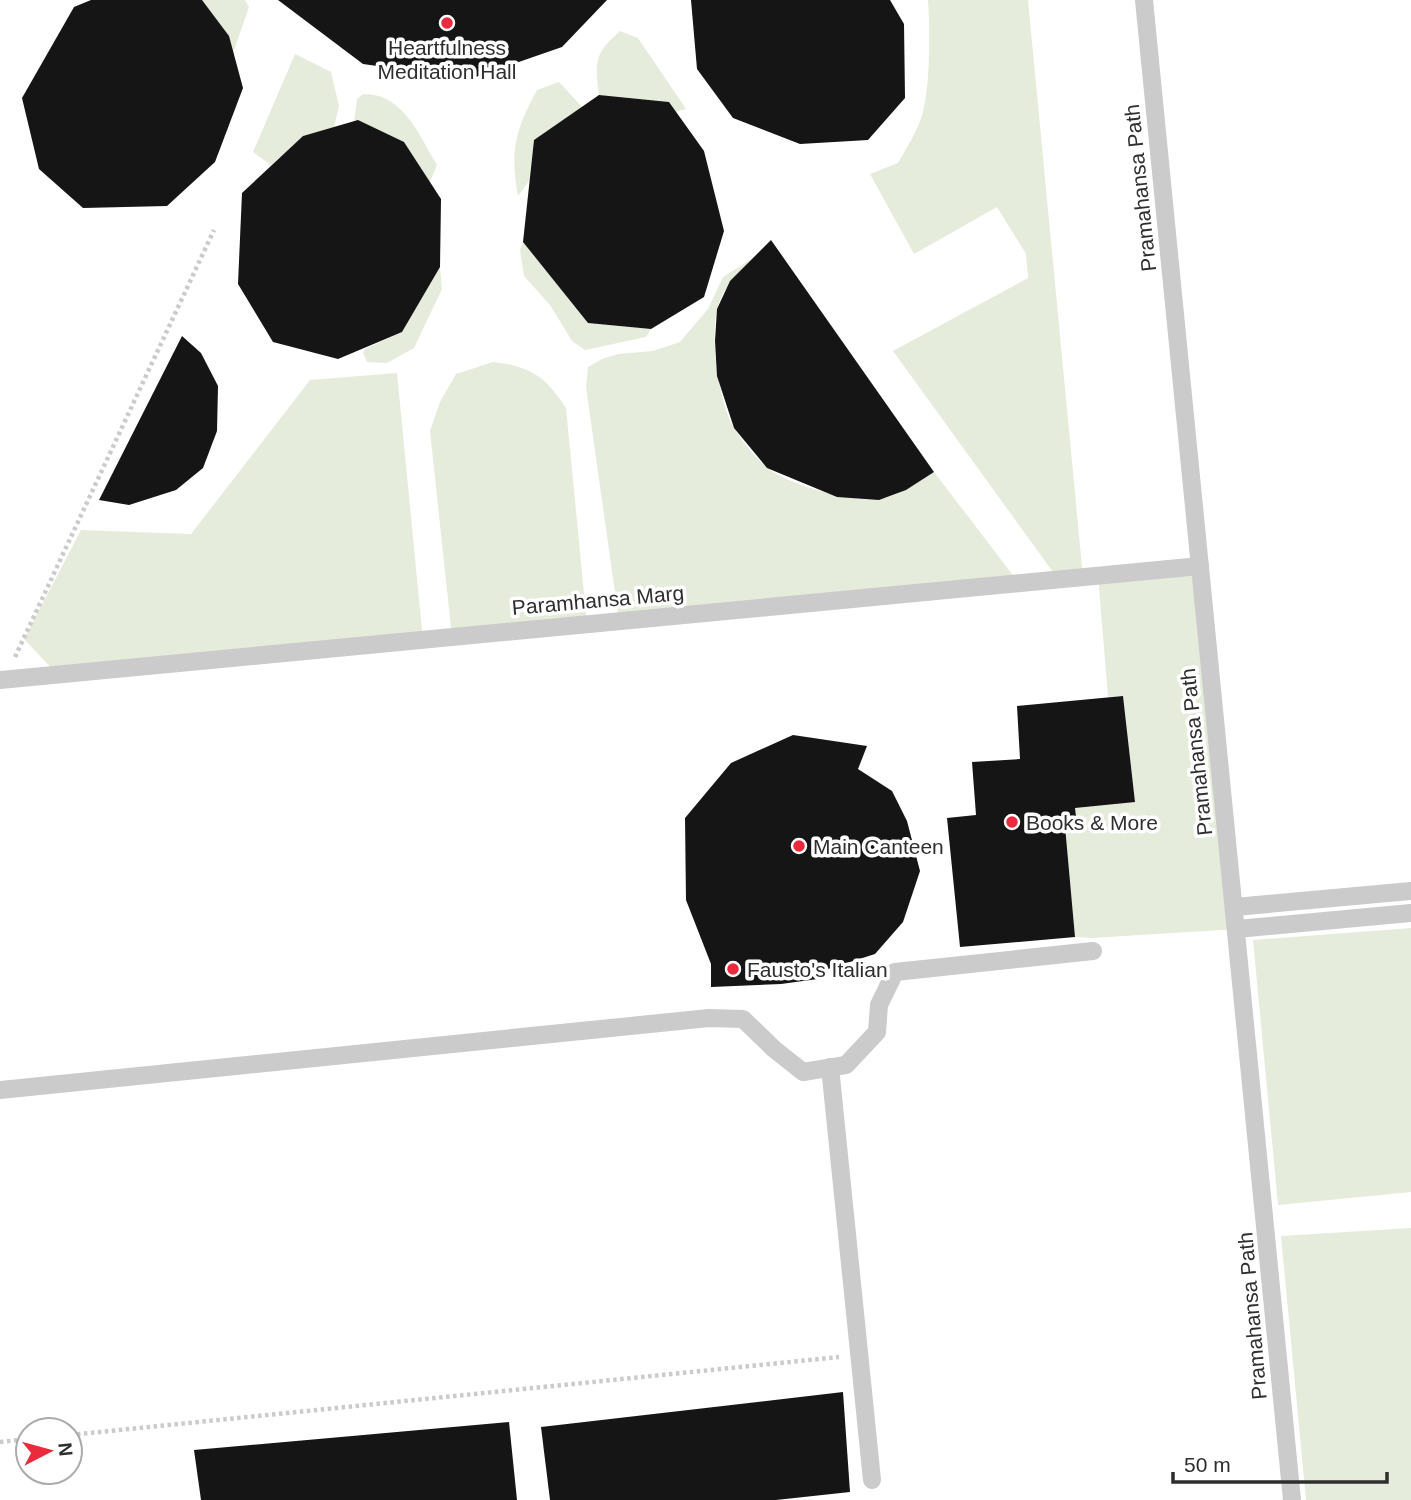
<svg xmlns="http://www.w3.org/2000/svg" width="1411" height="1500" viewBox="0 0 1411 1500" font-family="Arial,sans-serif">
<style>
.green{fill:#e5ecdb}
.building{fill:#151515}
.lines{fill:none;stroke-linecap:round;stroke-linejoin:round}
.path{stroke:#cbcbcb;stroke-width:4.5;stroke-dasharray:3.5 3.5;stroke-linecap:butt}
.lane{stroke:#cbcbcb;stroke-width:18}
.poi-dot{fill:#ec2a3e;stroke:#fff;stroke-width:2.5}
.labels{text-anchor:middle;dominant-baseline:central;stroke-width:7;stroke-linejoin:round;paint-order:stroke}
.poi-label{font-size:21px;fill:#2e2e2e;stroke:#fff;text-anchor:start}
.street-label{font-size:21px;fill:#2e2e2e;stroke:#fff}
</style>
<rect width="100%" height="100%" fill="#fff"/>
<g class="green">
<polygon points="202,0 245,0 249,7 233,53"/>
<path d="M 928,0 L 1028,0 L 1083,577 L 1058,579 L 893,351 L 1028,278 L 1026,254 L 997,207 L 914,254 L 870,174 L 898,163 C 905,150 913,138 919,124 C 931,96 930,32 928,0 Z"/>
<path d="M 620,31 L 638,38 L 686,109 L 675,112 L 668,102 L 599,95 C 595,61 594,54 620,31 Z"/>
<polygon points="295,54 331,72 339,106 334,127 303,136 271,165 253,152"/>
<path d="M 559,82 L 582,107 L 534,140 L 529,181 L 518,196 C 510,150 515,131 537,90 Z"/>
<path d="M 363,94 C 403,93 419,135 437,165 L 430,182 L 404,142 L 354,121 L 357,99 Z"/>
<polygon points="523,242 588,323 651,329 646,337 585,350 572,341 550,305 524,276 520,250"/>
<path d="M 753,258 C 738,273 721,289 717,310 C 710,338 719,405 735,430 C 743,442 755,457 766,467 C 786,484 850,502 877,499 C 896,498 918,482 934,472 L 1019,583 L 619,621 L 586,387 L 588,367 L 602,359 L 618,354 L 653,351 L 680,342 L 708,309 L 723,277 Z"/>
<polygon points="440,267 442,289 414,348 387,363 367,362 363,353 365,349 402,332"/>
<path d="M 493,362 C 530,366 545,376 566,408 L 587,624 L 452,637 L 430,431 L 440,402 L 456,374 Z"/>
<polygon points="397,373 423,640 58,675 24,639 81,530 191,534 310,380"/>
<polygon points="1200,566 1237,929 1092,938 1075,937 1065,826 1075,808 1135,801 1123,696 1108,697 1098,575"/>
<polygon points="1411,928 1411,1192 1278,1205 1253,940"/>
<polygon points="1411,1228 1411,1500 1306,1500 1281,1236"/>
</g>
<g class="building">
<polygon points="91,0 202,0 229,36 243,88 215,162 167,206 83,208 39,169 22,98 74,7"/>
<polygon points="278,0 607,0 562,47 470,79 363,64"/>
<polygon points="691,0 890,0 904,24 905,98 868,140 800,144 733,118 697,69"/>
<polygon points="599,95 669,102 704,151 724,231 704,297 651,329 588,323 523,242 534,140"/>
<polygon points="358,120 404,142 441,199 440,267 402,332 338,359 273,342 238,284 242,193 303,136"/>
<polygon points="771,240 934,472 906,490 879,500 837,497 767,468 734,428 717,376 715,341 717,309 730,281"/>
<polygon points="182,336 201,353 218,386 217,431 203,468 176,490 129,505 99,500"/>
<polygon points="1123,696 1135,802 1075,808 1077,826 1065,826 1075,937 960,947 947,818 976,815 972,762 1020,759 1017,706"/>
<polygon points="793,735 867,746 858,769 892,791 907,821 920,871 903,922 875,954 828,969 825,978 781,984 711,987 711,964 686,900 685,818 731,763"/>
<polygon points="843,1392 850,1492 776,1500 550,1500 541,1427"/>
<polygon points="509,1422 517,1500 201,1500 194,1450"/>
</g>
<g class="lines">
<g class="path">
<polyline points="15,657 214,230"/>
<polyline points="70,1435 839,1357"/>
<polyline points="0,1442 28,1439"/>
</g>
<g class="lane">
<polyline points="1144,0 1292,1500"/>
<polyline points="0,680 1200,566"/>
<polyline points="1235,907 1411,891"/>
<polyline points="1237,929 1411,913"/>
<polyline points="830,1067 872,1480"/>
<polyline points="0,1090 709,1018 743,1019 774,1049 803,1072 846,1065 877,1032 879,1005 895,972 1093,951"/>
</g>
</g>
<g class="poi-dot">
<circle cx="447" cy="23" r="7"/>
<circle cx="1012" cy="822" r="7"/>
<circle cx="799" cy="846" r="7"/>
<circle cx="733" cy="969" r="7"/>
</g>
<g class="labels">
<g class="poi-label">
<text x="447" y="47" text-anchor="middle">Heartfulness<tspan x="447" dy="24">Meditation Hall</tspan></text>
<text x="1026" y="822">Books &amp; More</text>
<text x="813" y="846">Main Canteen</text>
<text x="747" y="969">Fausto's Italian</text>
</g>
<g class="street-label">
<text transform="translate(1140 188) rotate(-96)">Pramahansa Path</text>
<text transform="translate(598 600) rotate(-5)">Paramhansa Marg</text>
<text transform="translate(1196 752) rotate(-96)">Pramahansa Path</text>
<text transform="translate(1252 1316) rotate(-95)">Pramahansa Path</text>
</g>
</g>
<g transform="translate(49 1451) rotate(84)"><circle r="33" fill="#ffffff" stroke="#ababab" stroke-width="2"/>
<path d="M0-5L12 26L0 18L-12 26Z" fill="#ec2a3e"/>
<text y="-10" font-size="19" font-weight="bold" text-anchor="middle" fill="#2e2e2e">N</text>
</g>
<path d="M1173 1472v10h214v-10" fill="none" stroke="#2e2e2e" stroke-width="3.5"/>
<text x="1184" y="1472" font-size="21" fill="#2e2e2e" stroke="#ffffff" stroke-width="5" paint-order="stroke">50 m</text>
</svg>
